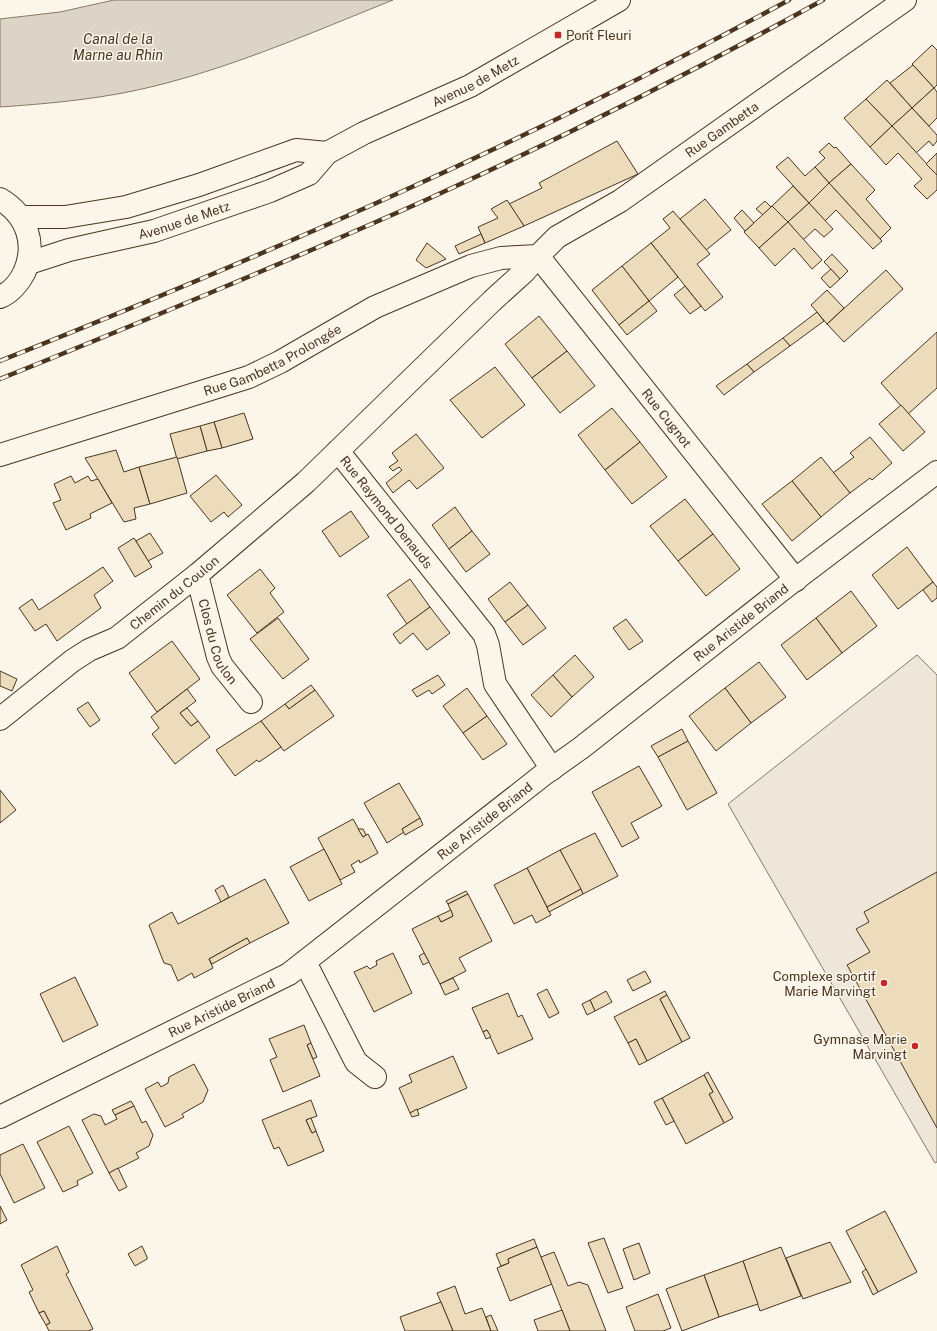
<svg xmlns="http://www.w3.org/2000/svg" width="937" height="1331" viewBox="0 0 937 1331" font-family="'Public Sans',sans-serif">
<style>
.green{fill:#ede6d9;stroke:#887966}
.water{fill:#dcd4c6;stroke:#887966}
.building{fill:#ecdcbc;stroke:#4a3520}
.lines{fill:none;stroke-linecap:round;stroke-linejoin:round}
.street-casing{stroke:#4a3520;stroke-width:24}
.secondary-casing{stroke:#4a3520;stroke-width:24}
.street{stroke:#fbf6e9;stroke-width:22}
.secondary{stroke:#fbf6e9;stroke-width:22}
.rail-casing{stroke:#4a3520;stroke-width:4.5}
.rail{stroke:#fbf6e9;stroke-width:3;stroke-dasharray:9;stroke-linecap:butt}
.poi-dot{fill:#c62828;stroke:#fbf6e9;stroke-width:1.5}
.labels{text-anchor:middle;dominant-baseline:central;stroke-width:3;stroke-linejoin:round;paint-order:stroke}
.poi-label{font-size:13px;fill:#4a3520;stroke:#fbf6e9;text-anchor:end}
.street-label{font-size:13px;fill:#4a3520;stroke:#fbf6e9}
.water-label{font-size:14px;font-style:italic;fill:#4a3520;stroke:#fbf6e9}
</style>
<rect width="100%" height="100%" fill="#fbf6e9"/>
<polygon class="green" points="917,655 937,675 937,1162 935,1163 728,804"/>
<path class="water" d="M 114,0 L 393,0 C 308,34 223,72 133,91 C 89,100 44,104 0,107 L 0,19 L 60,12 Z"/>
<g class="building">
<polygon points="932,45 937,50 937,85 934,88 912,64"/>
<polygon points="913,65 934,88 912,108 890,83"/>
<polygon points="887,80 912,108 892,126 866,99"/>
<polygon points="934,88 937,92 937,118 929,126 912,108"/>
<polygon points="866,99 892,126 870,147 844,118"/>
<polygon points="912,108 937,135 937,141 933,146 929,141 916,153 892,126"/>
<polygon points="892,126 937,175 937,190 927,199 914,186 922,179 898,153 886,165 870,147"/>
<polygon points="617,141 638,174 524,226 509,204 542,188 539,183"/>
<polygon points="829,143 834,148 836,147 851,164 829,183 815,167 825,158 819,152"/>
<polygon points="937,153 937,175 926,164"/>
<polygon points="788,157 805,176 815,167 829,183 809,203 776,167"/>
<polygon points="851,164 875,190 866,199 891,228 880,239 829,183"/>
<polygon points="829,183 882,241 873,249 836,210 825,221 809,203"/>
<polygon points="793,186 809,203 788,222 772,206"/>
<polygon points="705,199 731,230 706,250 680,219"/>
<polygon points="507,200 524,226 485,243 478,227 498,218 491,209"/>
<polygon points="765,201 771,207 763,215 756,209"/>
<polygon points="809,203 833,229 824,237 815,229 803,240 788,222"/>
<polygon points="772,206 788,222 759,248 744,232"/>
<polygon points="742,210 754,223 745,231 734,218"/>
<polygon points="673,211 710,254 697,264 723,297 705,311 651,243 670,228 663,219"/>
<polygon points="788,222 822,260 812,269 794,248 775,266 759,248"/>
<polygon points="481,234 485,243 459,254 455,246"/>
<polygon points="427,243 446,259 426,268 416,260"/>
<polygon points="651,243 678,277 649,301 622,266"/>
<polygon points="832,254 848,271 840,279 824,262"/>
<polygon points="622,266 649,301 619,325 592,290"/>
<polygon points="831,269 840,279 830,288 821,278"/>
<polygon points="886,270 903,289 844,342 827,324"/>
<polygon points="685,286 701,306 690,314 674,295"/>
<polygon points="827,290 844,308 827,324 811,305"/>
<polygon points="649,301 657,311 627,335 619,325"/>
<polygon points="817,312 824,321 790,346 783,338"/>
<polygon points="539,316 567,351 532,378 505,344"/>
<polygon points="937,332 937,388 908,414 881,383"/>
<polygon points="783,338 790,346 754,372 747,364"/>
<polygon points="567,351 595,386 560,413 532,378"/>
<polygon points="747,364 754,372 724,395 716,386"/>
<polygon points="495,367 525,405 482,438 450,400"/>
<polygon points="901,405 925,432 903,451 879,424"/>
<polygon points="612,408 640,442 605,470 578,435"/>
<polygon points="244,413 253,439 222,448 214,422"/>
<polygon points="214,422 222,448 207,451 200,426"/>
<polygon points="200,426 207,451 177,459 170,434"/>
<polygon points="416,434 444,468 417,489 409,480 393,493 386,483 402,470 399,467 393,471 389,467 398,461 392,453"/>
<polygon points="870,437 892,463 872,480 870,478 850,493 833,473 854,457 850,453"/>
<polygon points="640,442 667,477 632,504 605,470"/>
<polygon points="116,450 124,472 139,467 150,504 134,508 136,519 124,522 85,458"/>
<polygon points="177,457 187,493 150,504 139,467"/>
<polygon points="821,457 850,493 821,517 792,481"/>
<polygon points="216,475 242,505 228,517 224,512 211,522 190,496"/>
<polygon points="71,476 75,483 88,476 91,481 98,479 112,503 90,514 91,518 66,530 53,503 61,500 54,484"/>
<polygon points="792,481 821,517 792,541 762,504"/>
<polygon points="685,499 713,534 678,561 650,526"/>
<polygon points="455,507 472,531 449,549 432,525"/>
<polygon points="351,511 369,537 340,557 322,531"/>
<polygon points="472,531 490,554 466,572 449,549"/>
<polygon points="150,533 163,553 148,561 136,541"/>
<polygon points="713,534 740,569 706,596 678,561"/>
<polygon points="134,538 152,567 135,577 118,548"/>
<polygon points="907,547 933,582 898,609 872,575"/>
<polygon points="103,567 113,581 94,595 101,608 57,641 46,624 35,631 19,608 32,599 39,610"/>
<polygon points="260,569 275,588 270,593 284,612 257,633 227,595"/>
<polygon points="410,579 430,607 407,624 387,595"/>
<polygon points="510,582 528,605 505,622 488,599"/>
<polygon points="933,582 937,587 937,598 932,602 923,590"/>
<polygon points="851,591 877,626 842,653 816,618"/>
<polygon points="528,605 546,628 523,645 505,622"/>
<polygon points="430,607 450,633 427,650 413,633 400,644 393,634"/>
<polygon points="278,618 309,659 283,679 250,639"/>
<polygon points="816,618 842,653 807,680 781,645"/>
<polygon points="626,619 643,641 629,650 613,628"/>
<polygon points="172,641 200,679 157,712 129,673"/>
<polygon points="575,655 594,677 572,697 553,675"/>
<polygon points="759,662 786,697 751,723 725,688"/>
<polygon points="0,671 17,679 12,691 0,686"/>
<polygon points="438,675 445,685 432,694 429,690 417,697 412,690"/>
<polygon points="553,675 572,697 551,717 531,695"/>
<polygon points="311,685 315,690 289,709 285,704"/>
<polygon points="467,688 487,716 463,733 443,706"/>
<polygon points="725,688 751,723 716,751 689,716"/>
<polygon points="187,689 196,701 180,713 191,726 198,721 210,737 175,764 152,734 159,728 151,717"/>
<polygon points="315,690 334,716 284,751 261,721 285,704 289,709"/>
<polygon points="88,702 100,720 90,727 77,709"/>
<polygon points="187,708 198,721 191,726 180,713"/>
<polygon points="487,716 507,744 483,760 463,733"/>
<polygon points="261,721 281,747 259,762 257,760 235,776 216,750"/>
<polygon points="682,729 688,741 658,757 651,746"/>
<polygon points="688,741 717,793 687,810 658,757"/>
<polygon points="639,766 662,806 631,823 639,838 622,847 592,792"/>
<polygon points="399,783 420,818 402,829 404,832 387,843 364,803"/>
<polygon points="0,790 16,810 0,823"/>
<polygon points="420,818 423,825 405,835 402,829"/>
<polygon points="353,819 363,837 368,834 378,853 360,863 359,860 351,865 355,872 340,880 318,838"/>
<polygon points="358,829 363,829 366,835 363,837"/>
<polygon points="595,833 618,876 583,894 560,850"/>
<polygon points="324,849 342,884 309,901 290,867"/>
<polygon points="560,850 581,889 547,907 527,868"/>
<polygon points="527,868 551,915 536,923 532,915 514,924 494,885"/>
<polygon points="937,872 937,1128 847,965 870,952 856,929 869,922 864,912"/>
<polygon points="265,879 289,923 250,943 247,938 209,959 213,968 194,978 192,973 178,981 171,965 164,963 149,925 172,912 178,924"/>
<polygon points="223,885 229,897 221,902 215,890"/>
<polygon points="581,889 583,894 549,912 547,907"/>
<polygon points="466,891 468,894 448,904 446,901"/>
<polygon points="468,894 492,941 459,958 466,971 440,984 412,929 438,916 441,922 453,916 448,904"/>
<polygon points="451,910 453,916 441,922 438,916"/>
<polygon points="247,938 250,943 212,964 209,959"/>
<polygon points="393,953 412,993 374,1012 354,972 367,966 370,969 377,965 376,961"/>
<polygon points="424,953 429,962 423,965 419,956"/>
<polygon points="645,971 651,982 633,991 627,980"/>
<polygon points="75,977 98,1025 63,1042 40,994"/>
<polygon points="453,978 459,989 445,995 440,984"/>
<polygon points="547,989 559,1013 549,1018 537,994"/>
<polygon points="606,991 612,1002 595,1011 590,1000"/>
<polygon points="665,991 667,995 660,999 682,1042 647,1061 636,1039 628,1043 614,1017"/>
<polygon points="508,993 518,1017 522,1015 533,1039 498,1054 487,1030 483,1032 472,1008"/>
<polygon points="667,995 690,1038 682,1042 660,999"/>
<polygon points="590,1000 595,1011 587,1015 582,1004"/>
<polygon points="304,1025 311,1043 307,1045 320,1076 283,1092 270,1060 277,1057 269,1039"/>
<polygon points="487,1030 491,1037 486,1039 483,1032"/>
<polygon points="636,1039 647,1061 639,1065 628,1043"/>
<polygon points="311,1043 317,1057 313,1059 307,1045"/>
<polygon points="453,1056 467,1088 410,1113 399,1088 412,1082 409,1075"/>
<polygon points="194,1064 208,1090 203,1102 182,1114 184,1117 165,1127 145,1089 158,1082 161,1087 168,1083 169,1077"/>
<polygon points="708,1072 733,1118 724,1123 709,1094 713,1092 704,1075"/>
<polygon points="704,1075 713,1092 709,1094 724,1123 686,1144 662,1098"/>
<polygon points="662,1098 674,1121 666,1125 654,1102"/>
<polygon points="311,1100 317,1116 306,1120 312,1133 316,1131 324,1151 288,1166 279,1147 274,1149 262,1120"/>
<polygon points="131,1101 134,1106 115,1115 112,1110"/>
<polygon points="134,1106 142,1123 146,1121 153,1135 149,1146 136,1153 139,1158 109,1173 82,1120 94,1114 101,1116 105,1125 117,1119 115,1115"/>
<polygon points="417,1109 419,1115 412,1117 410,1113"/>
<polygon points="311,1118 316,1131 312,1133 306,1120"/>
<polygon points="69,1126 93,1173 77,1181 78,1185 63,1192 37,1142"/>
<polygon points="23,1144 45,1188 14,1203 0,1174 0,1155"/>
<polygon points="118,1168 127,1187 119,1191 109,1173"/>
<polygon points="0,1206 7,1220 0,1224"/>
<polygon points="885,1211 917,1272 878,1292 846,1231"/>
<polygon points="604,1238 623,1288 608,1293 588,1243"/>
<polygon points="534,1239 537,1247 508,1259 509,1263 501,1266 496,1254"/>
<polygon points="830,1242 851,1282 803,1299 786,1258"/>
<polygon points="639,1243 650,1273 634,1280 623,1249"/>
<polygon points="57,1246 69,1272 66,1274 93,1329 88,1331 49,1331 46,1325 50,1323 44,1311 39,1313 29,1292 33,1290 21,1265"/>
<polygon points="142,1246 147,1257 147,1259 135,1266 128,1254"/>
<polygon points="537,1247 552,1284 510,1301 497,1268 509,1263 508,1259"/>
<polygon points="781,1247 801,1296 760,1311 743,1261"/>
<polygon points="554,1252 568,1286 579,1282 588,1285 606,1331 570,1331 541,1257"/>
<polygon points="743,1261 758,1304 719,1317 704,1275"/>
<polygon points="866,1269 878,1292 873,1295 862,1272"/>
<polygon points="704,1275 719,1317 682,1331 666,1289"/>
<polygon points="455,1286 465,1314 482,1308 491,1331 453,1331 437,1293"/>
<polygon points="658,1294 671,1328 663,1331 635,1331 626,1307"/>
<polygon points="441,1302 453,1331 405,1331 400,1317"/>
<polygon points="562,1310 570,1331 538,1331 534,1320"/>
<polygon points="44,1311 50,1323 46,1325 39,1313"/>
<polygon points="491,1315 498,1331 491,1331 486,1317"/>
</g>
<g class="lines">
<defs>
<g id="street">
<path id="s1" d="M 538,256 L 796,580"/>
<path id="s2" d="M 338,451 L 484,634 L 488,645 L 495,684 L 552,769"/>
<path id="s3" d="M 0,455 L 249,377 L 280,362 L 375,307 L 471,266 L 501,258 L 538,256"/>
<path id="s4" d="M 197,575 L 218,657 L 222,666 L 251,702"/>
<path id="s5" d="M 0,719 L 72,661 L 89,650 L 117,638 L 197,575 L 306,482 L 492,301 L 525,271 L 538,256 L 557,237 L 620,201 L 905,0"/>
<polyline points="305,962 356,1062 375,1077"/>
<path id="s6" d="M 0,1117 L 289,974 L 543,775 L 581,748 L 788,585 L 937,472"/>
</g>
<g id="secondary">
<path d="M 0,199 C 27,215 37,244 24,273 C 19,283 10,293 0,297"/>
<polyline points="21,217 65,217 126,207 199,185 296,150 327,153"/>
<path id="s7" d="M 29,263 L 69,250 L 154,231 L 270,191 L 309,174 L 327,153 L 364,133 L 470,86 L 619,0"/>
</g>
</defs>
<use href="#street" class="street-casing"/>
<use href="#secondary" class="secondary-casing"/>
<use href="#street" class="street"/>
<use href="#secondary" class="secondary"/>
<defs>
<g id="rail">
<path d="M 0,361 C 269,254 534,139 789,0"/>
<path d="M 0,379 C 144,321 287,262 428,199 C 562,138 694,71 823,0"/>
</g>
</defs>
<use href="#rail" class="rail-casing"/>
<use href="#rail" class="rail"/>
</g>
<g class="poi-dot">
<rect x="554" y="31" width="8" height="8" rx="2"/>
<circle cx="884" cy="983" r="4"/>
<circle cx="915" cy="1046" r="4"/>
</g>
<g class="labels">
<g class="poi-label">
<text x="566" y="35" text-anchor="start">Pont Fleuri</text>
<text x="876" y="976">Complexe sportif<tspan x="876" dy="15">Marie Marvingt</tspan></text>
<text x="907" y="1039">Gymnase Marie<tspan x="907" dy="15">Marvingt</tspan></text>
</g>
<g class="street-label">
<text stroke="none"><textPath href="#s7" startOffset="487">Avenue de Metz</textPath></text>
<text stroke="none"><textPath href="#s5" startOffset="936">Rue Gambetta</textPath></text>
<text stroke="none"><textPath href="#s7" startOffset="161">Avenue de Metz</textPath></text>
<text stroke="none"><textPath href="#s3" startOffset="289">Rue Gambetta Prolongée</textPath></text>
<text stroke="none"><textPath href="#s1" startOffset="207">Rue Cugnot</textPath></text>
<text stroke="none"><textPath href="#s2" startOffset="78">Rue Raymond Denauds</textPath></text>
<text stroke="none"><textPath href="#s5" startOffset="216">Chemin du Coulon</textPath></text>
<text stroke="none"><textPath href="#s6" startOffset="895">Rue Aristide Briand</textPath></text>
<text stroke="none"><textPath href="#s4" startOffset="70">Clos du Coulon</textPath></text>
<text stroke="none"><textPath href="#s6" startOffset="571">Rue Aristide Briand</textPath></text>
<text stroke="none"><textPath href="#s6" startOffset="247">Rue Aristide Briand</textPath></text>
</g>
<g class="water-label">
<text x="118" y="39">Canal de la<tspan x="118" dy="16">Marne au Rhin</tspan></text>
</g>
</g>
</svg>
